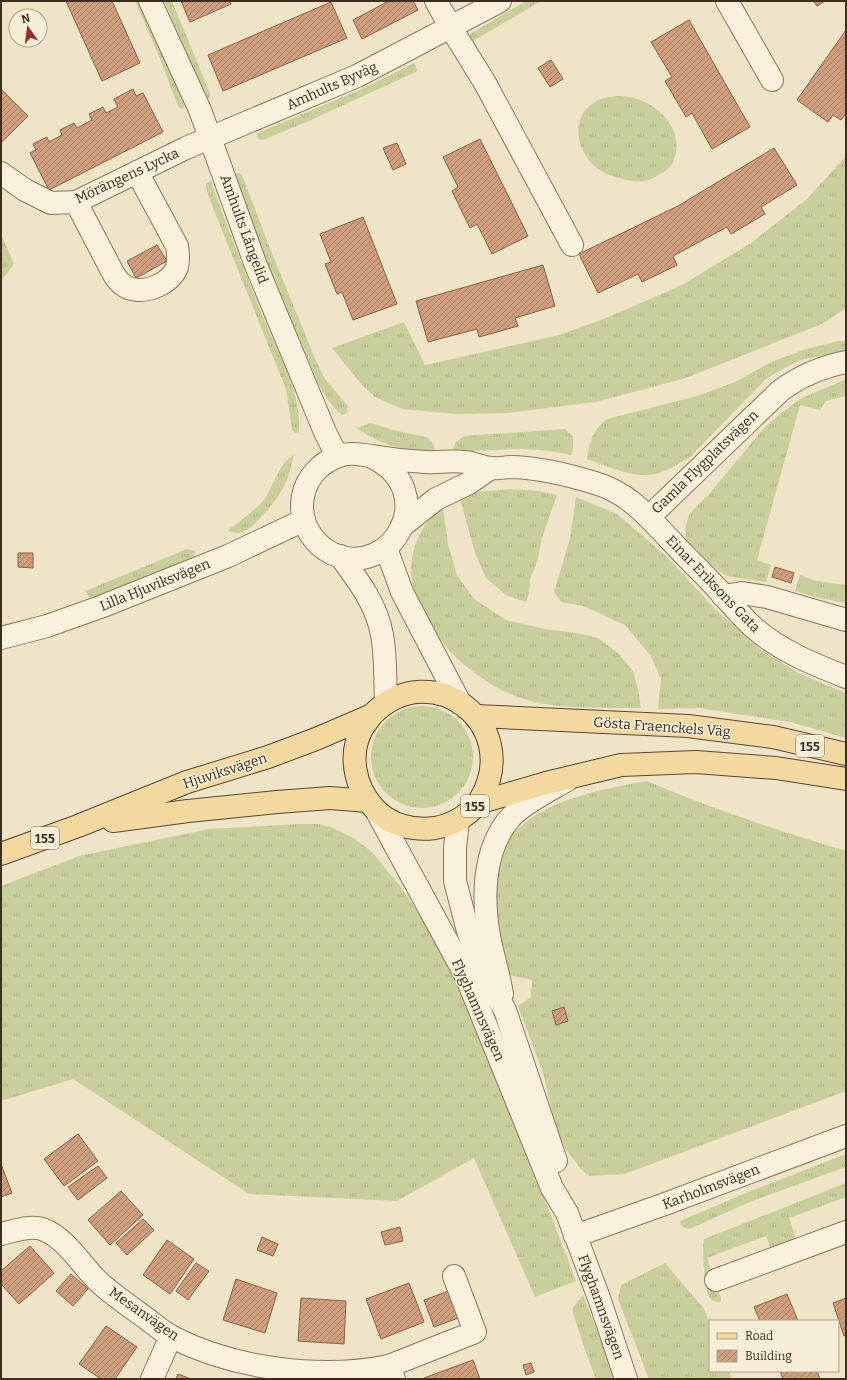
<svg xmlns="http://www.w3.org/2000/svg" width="847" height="1380" viewBox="0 0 847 1380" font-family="Bitter,serif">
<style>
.grass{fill:url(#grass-tufts)}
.building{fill:url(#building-hatch);stroke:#8d5f41}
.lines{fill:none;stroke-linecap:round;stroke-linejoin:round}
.minor-casing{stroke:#8d765c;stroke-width:24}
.major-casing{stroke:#5b4430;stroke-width:24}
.minor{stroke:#faf1dc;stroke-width:22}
.major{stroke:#f3d9a0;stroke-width:22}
.labels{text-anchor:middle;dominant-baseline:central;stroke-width:3;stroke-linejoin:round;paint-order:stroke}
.shield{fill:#f7eed8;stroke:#756857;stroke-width:1}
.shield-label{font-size:13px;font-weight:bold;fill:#3d2e20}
.street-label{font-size:14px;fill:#3d2e20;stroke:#f7eed8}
</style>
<defs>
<pattern id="grass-tufts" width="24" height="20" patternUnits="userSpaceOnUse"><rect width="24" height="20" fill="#c9cf9b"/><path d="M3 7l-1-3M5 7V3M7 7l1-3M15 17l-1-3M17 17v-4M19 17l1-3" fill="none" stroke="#aeb285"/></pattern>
<pattern id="building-hatch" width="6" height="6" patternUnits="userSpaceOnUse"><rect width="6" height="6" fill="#cf9f7d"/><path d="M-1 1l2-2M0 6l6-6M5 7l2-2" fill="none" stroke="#a98266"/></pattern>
</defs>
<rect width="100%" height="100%" fill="#f0e4c8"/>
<g class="grass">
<path d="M 135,1 L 142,1 C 148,16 187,99 184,108 L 180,108 L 178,106 L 159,56 Z"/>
<polygon points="164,1 172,1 209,91 210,97 206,100"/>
<polygon points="526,1 541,1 468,44 470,34"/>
<polygon points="414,63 418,71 311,120 263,140 258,139 257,134 260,132 364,88"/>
<path d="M 618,96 C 628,96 636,98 645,102 C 664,111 680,131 676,153 C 675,156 674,161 672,164 C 668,170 661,174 655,177 C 645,183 634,182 623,179 C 614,177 605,174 598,169 C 576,153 569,116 595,102 C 602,97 610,97 618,96 Z"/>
<polygon points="846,156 846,308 822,324 683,379 595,402 508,413 456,414 402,409 375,397 363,386 332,348 404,322 425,365 559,335 606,318 682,285 751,243 807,199"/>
<path d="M 239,173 L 242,175 L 271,251 L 317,363 L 325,379 L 348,406 L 347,413 L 342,415 C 322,399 314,372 304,350 C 278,293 255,234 235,174 Z"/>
<path d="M 211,181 C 227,227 245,272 263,317 C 278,353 302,392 299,432 L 295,433 L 292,430 L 286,389 L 213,208 L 206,188 L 206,183 Z"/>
<polygon points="1,234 14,264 1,281"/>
<path d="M 839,341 L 846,341 L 846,351 L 804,359 L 790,365 L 766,379 L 690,457 C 680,463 670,469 659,473 C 635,480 610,467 587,459 C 590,441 592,431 607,419 L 697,396 L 735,382 L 771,362 L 806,349 Z"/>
<polygon points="846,379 846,396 826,401 820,410 800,405 757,560 771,565 766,582 726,576 712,565 687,540 685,532 686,524 690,513 709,494 764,428 781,413 800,399"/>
<path d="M 371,423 L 393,430 L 426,437 C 432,440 434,445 435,452 C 403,450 383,446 356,428 Z"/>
<path d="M 565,429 L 573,437 L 573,449 L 571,455 C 529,446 495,449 452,453 L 455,443 L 464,436 Z"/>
<path d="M 294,455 C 291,464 290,474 286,482 C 280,496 254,532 238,533 C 235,533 231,532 228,531 L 229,529 C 240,522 251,513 261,503 C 273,491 278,462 294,455 Z"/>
<polygon points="510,489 539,491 557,495 542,538 537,562 530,579 529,594 526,602 507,596 486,578 475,553 460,499 477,492"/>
<polygon points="576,497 617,514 666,556 717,611 761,650 800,674 846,693 846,738 790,722 700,708 658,709 661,679 651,656 625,625 583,606 561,602 554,592 570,538"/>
<path d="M 443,508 L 448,544 L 457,575 L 474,599 L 506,620 L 545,629 L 577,633 L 598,638 L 618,653 L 633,671 L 638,689 L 641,708 C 577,707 526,714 472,671 C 462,663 452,655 444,644 C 438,636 433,626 428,618 L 426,617 C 419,603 411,587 411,571 C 411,547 423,520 443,508 Z"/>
<path d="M 187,549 L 195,551 L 194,555 L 188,561 L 98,598 C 92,598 88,597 85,591 Z"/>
<polygon points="800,575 816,581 846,585 846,603 819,598 795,591"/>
<circle cx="422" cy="757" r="51"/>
<path d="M 647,781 C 712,809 779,831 846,851 L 846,1091 L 625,1174 L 589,1176 L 581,1169 L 565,1148 L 557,1133 L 543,1073 L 518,1006 L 531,997 L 532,980 L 509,975 C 500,937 486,873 509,838 C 511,835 515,832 518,829 C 550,798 604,789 647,781 Z"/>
<polygon points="300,824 318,824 331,827 353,838 371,851 400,886 434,935 473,1012 576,1281 535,1297 474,1158 397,1201 249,1194 73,1079 1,1101 1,886 79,856 209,829"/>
<path d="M 846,1154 L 846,1167 L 747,1203 L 690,1229 C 684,1228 681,1227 680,1221 L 741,1195 Z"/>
<path d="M 846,1183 L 846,1197 L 789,1218 L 795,1235 L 796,1242 L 772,1252 L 766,1236 L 707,1258 L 721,1298 L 721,1302 C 716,1302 712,1301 709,1297 C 704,1288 702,1249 704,1239 Z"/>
<polygon points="665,1263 704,1309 710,1324 710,1371 729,1371 732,1379 649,1379 618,1299 621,1285"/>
<polygon points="583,1295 616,1379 596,1379 586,1353 572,1310 574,1306"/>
</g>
<g class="building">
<polygon points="66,1 112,1 140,63 102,81"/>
<polygon points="181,1 229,1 231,4 190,22"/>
<polygon points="389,1 413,1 418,10 362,39 353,20"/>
<polygon points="813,1 825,1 817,6"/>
<polygon points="331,2 347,38 223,91 208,55"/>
<polygon points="689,20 750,127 712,149 692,113 686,117 665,81 672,77 651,42"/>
<polygon points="846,30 846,113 841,120 833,115 828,122 797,100"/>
<polygon points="551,60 563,79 550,87 538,68"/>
<polygon points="1,89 28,116 1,143"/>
<polygon points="133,89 136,96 143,93 163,132 49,190 30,153 36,150 33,144 47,137 49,142 62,135 60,130 74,123 77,128 92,120 89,114 103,107 106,113 118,107 114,99"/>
<polygon points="480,139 528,236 492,254 477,224 470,228 452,191 458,187 443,157"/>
<polygon points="397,143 406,164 393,170 383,148"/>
<polygon points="774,148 797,185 761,207 765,214 731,234 727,227 673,256 677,265 642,282 638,274 598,293 579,254 678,206"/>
<polygon points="363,217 397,304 353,320 342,292 337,294 325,264 331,262 320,234"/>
<polygon points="157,245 167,261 136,278 127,261"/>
<polygon points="543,265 555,306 515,318 518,326 479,337 477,329 428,342 416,301"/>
<polygon points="18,553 33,553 33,568 18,567"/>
<polygon points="775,567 794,573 791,583 772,577"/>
<polygon points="564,1007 568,1021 556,1025 552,1011"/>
<polygon points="78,1134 98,1161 64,1186 44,1159"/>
<polygon points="1,1164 12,1193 1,1197"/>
<polygon points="98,1166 107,1178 78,1200 68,1187"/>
<polygon points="121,1191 143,1215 110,1245 88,1220"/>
<polygon points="143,1219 154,1230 127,1255 116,1243"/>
<polygon points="400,1227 403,1241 385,1245 381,1232"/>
<polygon points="262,1237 278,1244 273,1256 257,1250"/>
<polygon points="167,1240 194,1259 170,1294 143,1275"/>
<polygon points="30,1246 54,1273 19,1304 1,1284 1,1271"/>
<polygon points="196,1263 209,1271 188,1300 176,1291"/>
<polygon points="71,1274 88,1289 73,1306 56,1291"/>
<polygon points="236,1279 277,1293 265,1333 223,1320"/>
<polygon points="409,1283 424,1322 381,1339 366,1299"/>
<polygon points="451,1290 461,1317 434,1327 424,1300"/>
<polygon points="787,1294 798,1321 760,1321 754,1307"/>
<polygon points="301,1298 346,1301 344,1344 298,1341"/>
<polygon points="846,1298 846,1335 844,1336 833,1303"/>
<polygon points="106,1326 137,1347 115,1379 101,1379 79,1364"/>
<polygon points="473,1360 480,1379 424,1379 424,1378"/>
<polygon points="531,1363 534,1372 526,1375 523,1365"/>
<polygon points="780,1371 817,1371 820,1379 783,1379"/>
<polygon points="178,1374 191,1379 176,1379"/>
</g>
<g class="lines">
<defs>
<g id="minor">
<polyline points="150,1 200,110 255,263 325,432 337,456"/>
<polyline points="436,1 451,28 485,83 572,245"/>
<polyline points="727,1 772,80"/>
<polyline points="1,173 25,190 51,203 76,202 186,148 357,76 500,1"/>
<path d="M 76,202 L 112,271 C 116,279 123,287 132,289 C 148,293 171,283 177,267 C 179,260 178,253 177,246 L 137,172"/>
<path d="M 370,456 C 444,490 392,582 331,553 C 314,544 302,526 302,507 C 302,482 318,462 342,455 C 352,452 362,455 372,456 C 390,459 408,461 425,462 C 438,463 452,460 465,462 C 473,463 482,467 491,468 C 498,469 505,467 513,467 C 540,468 569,475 595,483 C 630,493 650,519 674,544 C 687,558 701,571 714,585 C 727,599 739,614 753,627 C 780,651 813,664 846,677"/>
<path d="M 649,517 L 780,391 C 800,376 821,367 846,362"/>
<polyline points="402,526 436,499 469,483 491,468"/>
<polyline points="386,548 402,592 459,701"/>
<path d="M 340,556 C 358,580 377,605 382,635 C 386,655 385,682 386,703"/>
<polyline points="723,596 742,593 767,597 846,620"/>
<polyline points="1,638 47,626 103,606 228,556 304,520"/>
<polyline points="377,812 466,976 552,1188 567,1213 599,1298 626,1379"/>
<polyline points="458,820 455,848 455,881 468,931 481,968 505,1010 556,1161"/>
<path d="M 502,994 C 499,977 495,962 491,946 C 482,905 481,850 511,817 C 522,804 552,789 567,780"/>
<path d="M 1,1234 C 13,1231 31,1225 42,1229 C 66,1237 83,1268 101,1284 C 116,1297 132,1308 147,1319 C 155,1325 163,1332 172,1337 C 235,1369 320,1380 389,1366 L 394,1379"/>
<polyline points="575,1236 665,1204 846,1136"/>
<polyline points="716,1280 846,1232"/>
<polyline points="389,1366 475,1332 454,1276"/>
<polyline points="152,1379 171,1336"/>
</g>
<g id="major">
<polyline points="476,716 688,726 773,737 846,754"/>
<polyline points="478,803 546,783 621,765 696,762 776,768 846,779"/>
<polyline points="113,821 188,811 277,802 330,798 368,801"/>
<path d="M 1,854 L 78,826 L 187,782 L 268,757 L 316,739 L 372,715 C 431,654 523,724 481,798 C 472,814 453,825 435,828 C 413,831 389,825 374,808 C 354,786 348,753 363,727 C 366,723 369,719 372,715"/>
</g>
</defs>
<use href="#minor" class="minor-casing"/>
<use href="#major" class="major-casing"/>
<use href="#minor" class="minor"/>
<use href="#major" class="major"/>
</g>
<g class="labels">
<g class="shield">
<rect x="796" y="735" width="28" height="22" rx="3"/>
<rect x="461" y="795" width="28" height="22" rx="3"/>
<rect x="31" y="827" width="28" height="22" rx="3"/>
</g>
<g class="shield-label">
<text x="810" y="746">155</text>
<text x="475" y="806">155</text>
<text x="45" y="838">155</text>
</g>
<g class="street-label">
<text transform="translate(332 86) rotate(-24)">Amhults Byväg</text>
<text transform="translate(127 176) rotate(-25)">Mörängens Lycka</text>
<text transform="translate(244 229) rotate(70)">Amhults Långelid</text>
<text transform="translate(705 462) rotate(-44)">Gamla Flygplatsvägen</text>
<text transform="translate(713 584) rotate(46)">Einar Eriksons Gata</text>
<text transform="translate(155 585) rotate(-22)">Lilla Hjuviksvägen</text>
<text transform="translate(662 727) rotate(4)">Gösta Fraenckels Väg</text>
<text transform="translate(225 771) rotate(-18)">Hjuviksvägen</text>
<text transform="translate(478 1010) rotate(66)">Flyghamnsvägen</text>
<text transform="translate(711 1187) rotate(-21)">Karholmsvägen</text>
<text transform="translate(601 1307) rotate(70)">Flyghamnsvägen</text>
<text transform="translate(144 1314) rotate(35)">Mesanvägen</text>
</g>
</g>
<rect width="847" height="1380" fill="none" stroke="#3d2e20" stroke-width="4"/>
<rect x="709" y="1320" width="130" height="52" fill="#f7eed8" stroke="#ada18e"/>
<rect x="717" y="1333" width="20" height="6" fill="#f3d9a0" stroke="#ada18e"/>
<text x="745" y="1340" font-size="12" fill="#3d2e20">Road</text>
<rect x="717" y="1350" width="20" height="12" fill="url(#building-hatch)" stroke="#ada18e"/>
<text x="745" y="1360" font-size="12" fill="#3d2e20">Building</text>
<g transform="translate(28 28) rotate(346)"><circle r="19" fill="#f7eed8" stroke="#ada18e"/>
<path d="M0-3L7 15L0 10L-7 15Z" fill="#9e2a2b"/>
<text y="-6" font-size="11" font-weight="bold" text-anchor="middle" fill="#3d2e20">N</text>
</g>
</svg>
